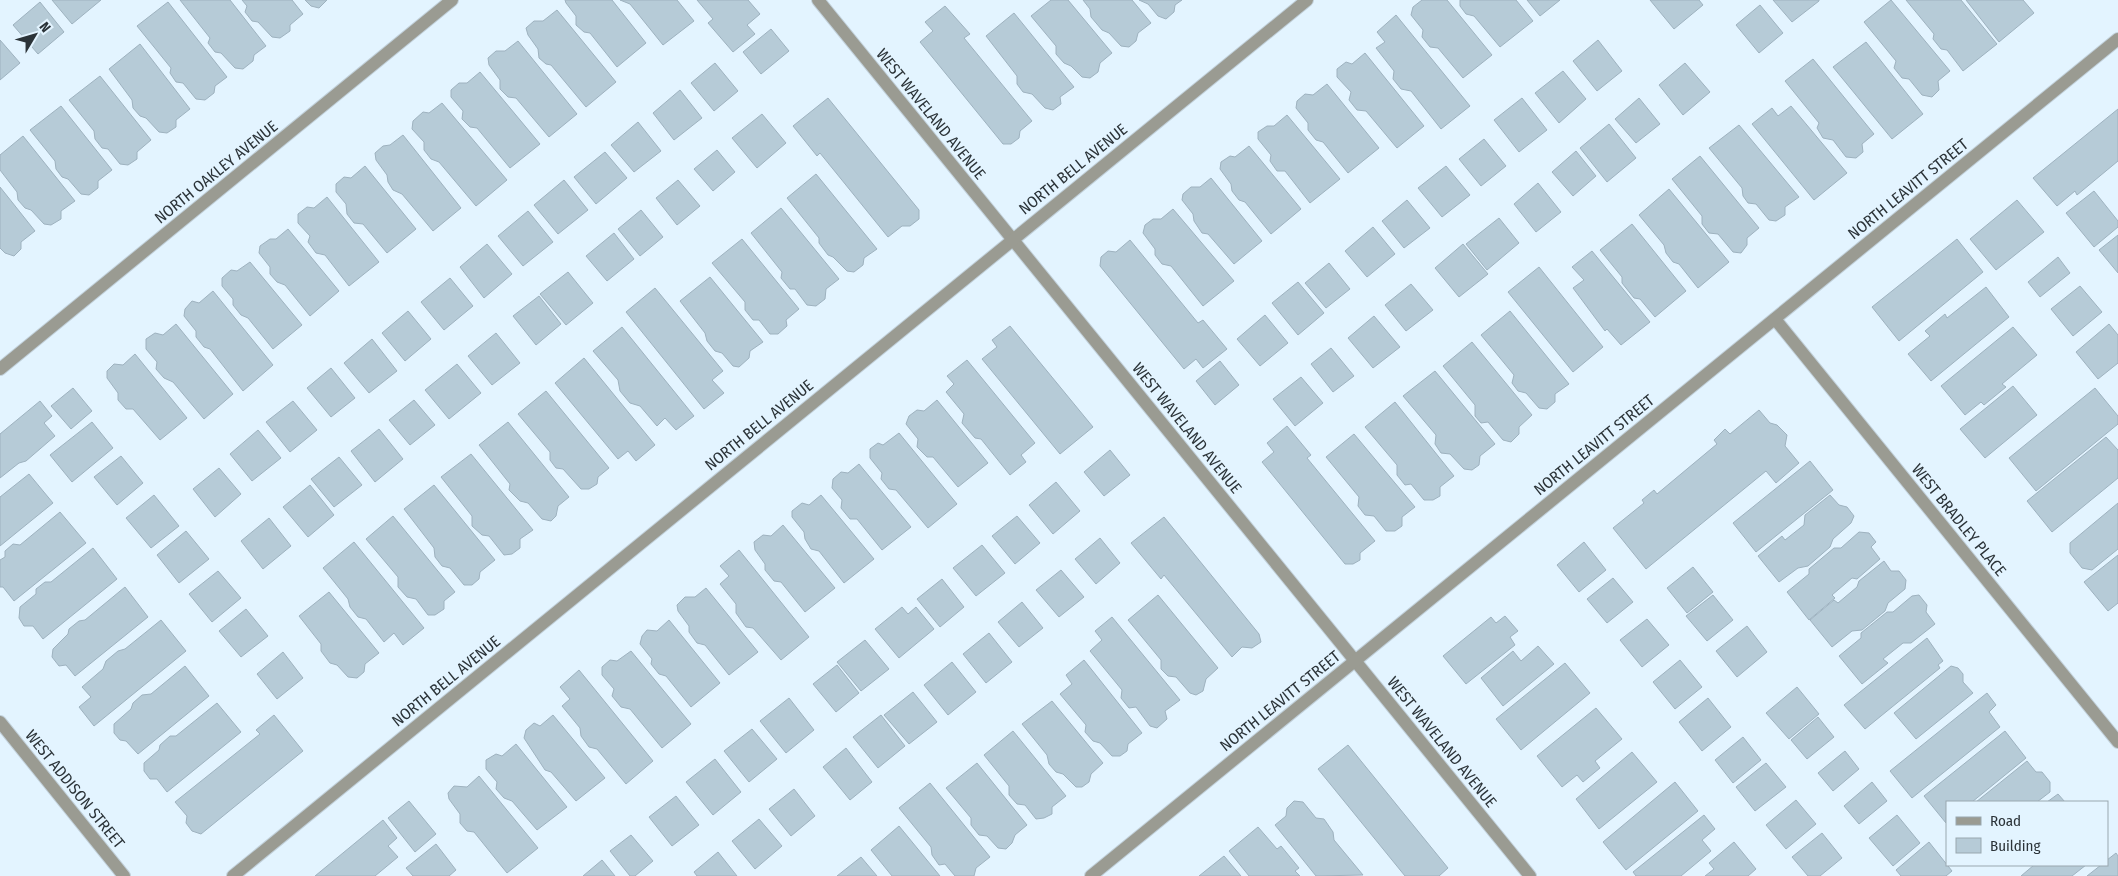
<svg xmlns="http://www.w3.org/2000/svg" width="2118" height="876" viewBox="0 0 2118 876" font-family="'Fira Sans Condensed',sans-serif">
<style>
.building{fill:#b6cbd7;stroke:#9eb2bf}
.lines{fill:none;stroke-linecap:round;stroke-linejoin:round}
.minor-casing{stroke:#c2d1db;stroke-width:14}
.minor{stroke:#9a9b92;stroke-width:12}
.labels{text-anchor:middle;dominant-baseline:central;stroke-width:4.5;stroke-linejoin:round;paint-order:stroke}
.street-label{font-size:16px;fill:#2b3338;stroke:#e3f4ff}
</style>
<rect width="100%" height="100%" fill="#e3f4ff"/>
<g class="building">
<polygon points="52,0 101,0 72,24"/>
<polygon points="180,0 230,0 266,46 254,55 253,61 243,69 235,68 221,53 215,52 208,43 210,38"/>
<polygon points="242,0 292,0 303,14 290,25 290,31 280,38 272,37 258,22 252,21 245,12 247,6"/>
<polygon points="305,0 327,0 319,8 311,6"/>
<polygon points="565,0 612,0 646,43 617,67 590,33 584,32 576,25 576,16 566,3"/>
<polygon points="620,0 677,0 694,21 663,45 630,4"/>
<polygon points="697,0 748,0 760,14 747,25 755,34 733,52 708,23 713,19"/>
<polygon points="1051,0 1068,0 1112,53 1100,63 1098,72 1090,78 1082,77 1071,66 1064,63 1056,54 1056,46 1031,16"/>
<polygon points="1083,0 1132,0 1151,23 1138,33 1136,41 1129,47 1121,46 1109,33 1102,30 1091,17 1090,9"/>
<polygon points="1139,0 1182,0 1175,5 1174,12 1166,19 1158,16 1148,4"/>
<polygon points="1422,0 1447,0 1492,55 1463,78 1438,48 1430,47 1422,37 1423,30 1411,15 1413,7"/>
<polygon points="1460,0 1516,0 1533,21 1500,47 1474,16 1466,14 1460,6"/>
<polygon points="1527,0 1560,0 1540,16"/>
<polygon points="1650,0 1699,0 1703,5 1674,29"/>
<polygon points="1773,0 1819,0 1819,1 1792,22"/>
<polygon points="1891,0 1950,71 1938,81 1939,90 1932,97 1922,95 1909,79 1902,78 1894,68 1896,61 1864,22"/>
<polygon points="1906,0 1961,0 1997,44 1963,71 1947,50 1941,49 1933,39 1934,34"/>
<polygon points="1966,0 2023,0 2034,13 1999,42"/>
<polygon points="40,2 64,32 38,54 13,25"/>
<polygon points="168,2 227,77 215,86 214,93 205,100 196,99 183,83 176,82 170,73 171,68 137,26"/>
<polygon points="1760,5 1783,33 1759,53 1736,25"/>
<polygon points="945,6 970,34 964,38 1032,121 1020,131 1019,138 1011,144 1003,144 920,42 933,31 925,22"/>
<polygon points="557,10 616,82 586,107 551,65 546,64 539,58 538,49 528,35 526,28 534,21 543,21"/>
<polygon points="1014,13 1074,87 1060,97 1061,104 1053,110 1045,108 1032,94 1023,92 1017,84 1017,76 986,36"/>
<polygon points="1396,15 1470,106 1441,129 1411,91 1401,89 1393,79 1394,71 1376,48 1385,42 1377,32"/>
<polygon points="771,29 789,51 761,74 743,52"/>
<polygon points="0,40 20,63 0,80"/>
<polygon points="1598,40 1622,71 1597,91 1573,61"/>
<polygon points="518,41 577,114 549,137 516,98 508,97 500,89 500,80 489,65 488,58 496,51 505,51"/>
<polygon points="1866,42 1923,114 1892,139 1833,67"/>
<polygon points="140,44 190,109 176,120 176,127 167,133 159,132 146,118 140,116 133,108 132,100 109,69"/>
<polygon points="1365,53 1424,126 1397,148 1366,111 1357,110 1349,100 1351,92 1337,77 1337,69 1346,62 1352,64"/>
<polygon points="1813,59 1874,134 1862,144 1863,152 1856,158 1846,157 1833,140 1823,138 1817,128 1819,123 1785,81"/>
<polygon points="715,63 738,91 714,111 691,83"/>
<polygon points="1685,63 1710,92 1683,115 1659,85"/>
<polygon points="1563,71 1586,99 1559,123 1535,93"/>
<polygon points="480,72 540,144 510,168 477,128 470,127 462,119 463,111 451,97 451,90 459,83 467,83"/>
<polygon points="100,76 151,140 137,152 137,159 128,165 120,164 108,149 102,148 95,139 94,131 69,100"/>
<polygon points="1327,84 1379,148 1348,173 1323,142 1316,140 1308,130 1308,123 1296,108 1297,101 1305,94 1313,95"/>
<polygon points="680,90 702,118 674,140 653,113"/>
<polygon points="828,98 919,210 919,219 910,226 902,226 888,237 820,153 817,156 793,126"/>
<polygon points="1522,98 1547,130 1519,152 1494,120"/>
<polygon points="1639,98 1660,124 1636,143 1615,119"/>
<polygon points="442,103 507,180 476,206 439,162 431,159 424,150 424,142 412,129 413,121 423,112 429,113"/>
<polygon points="61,106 112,170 98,181 98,188 89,195 81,194 68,179 62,177 56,169 55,161 30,130"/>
<polygon points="1791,106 1847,173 1814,200 1752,124 1772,108 1778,116"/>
<polygon points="2118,109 2118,161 2077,195 2075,191 2057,206 2033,178"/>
<polygon points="762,114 786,143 757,168 732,138"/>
<polygon points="1287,115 1340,179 1310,203 1285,171 1277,171 1270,161 1271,155 1258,139 1258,132 1267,126 1274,126"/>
<polygon points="638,122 661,151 634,172 611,145"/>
<polygon points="1609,124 1636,158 1607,182 1580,148"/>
<polygon points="1739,125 1799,197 1785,207 1785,215 1776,221 1769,220 1756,204 1748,203 1743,196 1742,188 1709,148"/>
<polygon points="403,135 461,208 433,231 402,194 393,190 388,182 387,175 376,160 375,153 383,146 390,145"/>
<polygon points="23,136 75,201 61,211 61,219 51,225 44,224 31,210 25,208 18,200 17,192 0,170 0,155"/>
<polygon points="1484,139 1506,166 1481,186 1459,159"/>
<polygon points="1249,146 1301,209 1271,234 1245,202 1239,200 1232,191 1231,184 1220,169 1221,162 1230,156 1235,157"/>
<polygon points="717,150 735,172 713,191 694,169"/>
<polygon points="1576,151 1596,176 1573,196 1552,172"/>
<polygon points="605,152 627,178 596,204 574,177"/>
<polygon points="1700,156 1759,228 1747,238 1747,245 1741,253 1733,252 1718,234 1709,233 1702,224 1702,216 1672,179"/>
<polygon points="365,166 416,229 387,253 363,224 354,223 347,214 346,204 336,192 336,184 344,177 351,178"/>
<polygon points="1446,166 1470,195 1442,217 1418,188"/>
<polygon points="816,174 877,249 864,258 863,265 854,272 847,271 833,257 828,255 819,243 819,238 787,198"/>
<polygon points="1211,178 1262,241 1234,264 1208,234 1202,233 1194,221 1193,214 1182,200 1183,194 1191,187 1200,187"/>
<polygon points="564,180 588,210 558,234 534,205"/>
<polygon points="678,180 700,206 677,225 656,198"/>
<polygon points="1538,183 1561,212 1536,232 1514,204"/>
<polygon points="0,187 35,231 21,242 21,249 14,256 5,253 0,248"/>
<polygon points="1669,189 1729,262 1698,288 1679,264 1673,262 1666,253 1664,245 1639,215"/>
<polygon points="2094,191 2118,221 2118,227 2094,247 2066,213"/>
<polygon points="327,197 379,262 349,286 325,255 316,253 308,242 310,236 298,223 298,214 307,207 314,208"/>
<polygon points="1407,200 1430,228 1404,248 1382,221"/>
<polygon points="2017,200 2044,232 1996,270 1970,239"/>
<polygon points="781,208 839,279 826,289 825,299 816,306 807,305 795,289 790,289 781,278 782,272 751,233"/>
<polygon points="1173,209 1234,281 1203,306 1171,266 1162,264 1155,255 1155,249 1143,233 1145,225 1153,219 1161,219"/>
<polygon points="641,210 663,237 640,256 618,229"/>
<polygon points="528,211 553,242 523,266 498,236"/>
<polygon points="1499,218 1519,243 1487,270 1466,244"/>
<polygon points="1632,224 1686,291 1655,317 1640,299 1634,298 1622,283 1622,277 1600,250"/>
<polygon points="1373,227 1395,254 1367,277 1345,251"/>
<polygon points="288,229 339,291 310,316 285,285 277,282 270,274 270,267 259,253 260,246 270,239 276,239"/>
<polygon points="614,233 634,259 607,281 586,256"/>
<polygon points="2118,235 2118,273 2099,250"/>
<polygon points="742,239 799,309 786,320 787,326 778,334 770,334 759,320 753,320 745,310 745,302 712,263"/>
<polygon points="1957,239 1983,272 1899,341 1872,307"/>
<polygon points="1130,240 1198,323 1203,320 1227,349 1203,368 1196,359 1184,369 1100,266 1101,257 1108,251 1116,252"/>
<polygon points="487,244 512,274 484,298 460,267"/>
<polygon points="1463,244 1488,274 1459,297 1435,268"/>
<polygon points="1592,251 1650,322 1621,345 1607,329 1605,331 1573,288 1584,280 1572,267"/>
<polygon points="2058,257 2070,273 2040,297 2028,282"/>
<polygon points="250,262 302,325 273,349 248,318 241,315 233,305 233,299 222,286 222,278 231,270 237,271"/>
<polygon points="1329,263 1350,289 1326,308 1305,283"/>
<polygon points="1539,267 1603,347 1573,372 1508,292"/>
<polygon points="568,272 593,303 566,325 540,294"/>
<polygon points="710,277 763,342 750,351 749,358 739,367 733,366 722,353 715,351 707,341 705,333 680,301"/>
<polygon points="450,278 473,306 444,330 421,302"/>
<polygon points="1298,282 1324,313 1298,335 1272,303"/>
<polygon points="1411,284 1433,310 1406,331 1385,305"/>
<polygon points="2080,286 2102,312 2073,336 2051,309"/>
<polygon points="1986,287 2009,317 1931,381 1908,354 1930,336 1925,331 1945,314 1947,318"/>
<polygon points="655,288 723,371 712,380 724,393 704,409 626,312"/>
<polygon points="213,291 273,365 243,391 210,349 204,347 196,337 196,331 184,316 185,309 192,301 199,303"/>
<polygon points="539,296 561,324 536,345 513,316"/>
<polygon points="408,311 431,339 405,361 382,333"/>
<polygon points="1510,311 1569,384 1555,394 1555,402 1547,409 1539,408 1526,393 1518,391 1512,383 1514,375 1481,335"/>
<polygon points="1265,315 1288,343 1260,366 1237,339"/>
<polygon points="1374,316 1400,347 1373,368 1348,338"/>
<polygon points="176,324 233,394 204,419 173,382 164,378 156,369 157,362 146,349 146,339 155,333 163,335"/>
<polygon points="2109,324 2118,335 2118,363 2098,379 2076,352"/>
<polygon points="1010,326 1093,427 1060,454 982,359 997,347 992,340"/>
<polygon points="622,327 694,416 676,430 665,418 657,426 640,406 630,403 620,391 618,380 593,351"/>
<polygon points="2013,327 2037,355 2002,384 2006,387 1984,405 1981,402 1965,415 1941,386"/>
<polygon points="496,333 520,363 492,385 468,356"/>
<polygon points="372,339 397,371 369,393 344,363"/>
<polygon points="1472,342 1532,415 1519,427 1519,434 1511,442 1503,440 1488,422 1481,423 1475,416 1475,405 1443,366"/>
<polygon points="1331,348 1354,376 1333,392 1311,364"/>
<polygon points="135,354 187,418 160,440 133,409 126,409 118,400 118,393 107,378 107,371 114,364 123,365"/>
<polygon points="584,358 655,445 636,461 628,451 618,459 555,383"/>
<polygon points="967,360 1035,443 1021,455 1026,462 1010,475 981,439 975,438 962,423 964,414 946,392 954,384 947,376"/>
<polygon points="1220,361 1239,385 1215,405 1196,381"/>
<polygon points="457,364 481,393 449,419 425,390"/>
<polygon points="331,368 355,398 331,417 307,388"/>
<polygon points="1435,371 1495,444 1480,456 1479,465 1472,470 1464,469 1450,454 1441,453 1435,444 1436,435 1403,396"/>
<polygon points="1301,377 1323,403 1295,426 1273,399"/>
<polygon points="2013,386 2037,415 1985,458 1960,429"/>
<polygon points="73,388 92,411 71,429 51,406"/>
<polygon points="2095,388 2118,416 2118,424 2036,491 2009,458"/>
<polygon points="546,391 609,468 598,477 597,484 589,489 581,489 563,469 556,468 550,460 550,452 518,414"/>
<polygon points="414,400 435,425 410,445 389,420"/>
<polygon points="937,400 988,463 958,487 933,457 927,457 917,447 918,439 906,424 909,416 917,410 924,411"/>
<polygon points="40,401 52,416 44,423 55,436 26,461 19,463 0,478 0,434"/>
<polygon points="293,401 317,430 290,452 266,422"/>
<polygon points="1395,402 1454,476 1440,487 1440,496 1433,500 1424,500 1411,484 1405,485 1397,475 1397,465 1365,427"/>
<polygon points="1759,410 1770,423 1777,425 1787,435 1785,446 1799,463 1776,483 1766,471 1646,569 1613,528 1644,503 1642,500 1654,490 1657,494 1717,444 1714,440 1725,429 1730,434"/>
<polygon points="92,422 113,448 72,482 50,455"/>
<polygon points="508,422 569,497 558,506 556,516 551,521 542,519 528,503 520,501 509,490 510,484 479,445"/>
<polygon points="1287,426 1311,455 1307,458 1375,541 1360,553 1360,560 1353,564 1345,564 1262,462 1274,452 1267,443"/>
<polygon points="379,429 403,459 375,482 351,451"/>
<polygon points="258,430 281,458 252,481 230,454"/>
<polygon points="899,433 957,504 928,528 896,490 889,489 881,479 882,473 870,458 870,449 878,443 883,445"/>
<polygon points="1354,434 1415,507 1402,517 1402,526 1395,531 1386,531 1374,516 1365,515 1358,506 1359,497 1326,457"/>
<polygon points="2106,437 2118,450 2118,478 2052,532 2027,501"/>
<polygon points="1110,450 1130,475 1104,496 1084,472"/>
<polygon points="471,454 533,530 520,539 520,548 512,554 504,555 489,536 482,535 472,526 472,516 441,477"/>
<polygon points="121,456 143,483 117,505 94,477"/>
<polygon points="339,457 362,485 334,507 311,479"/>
<polygon points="1810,461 1833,490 1756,552 1733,523"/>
<polygon points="859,464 911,527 882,550 857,519 850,519 841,508 842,500 832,488 833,479 841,472 848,473"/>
<polygon points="219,468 241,494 215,517 193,489"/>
<polygon points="29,474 53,503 0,546 0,497"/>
<polygon points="1056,482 1080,511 1053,534 1029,505"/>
<polygon points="310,485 334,515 308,537 283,507"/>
<polygon points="434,485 495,560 480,572 479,579 472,585 464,585 450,568 442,566 435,557 434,548 404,509"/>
<polygon points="154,495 179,526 151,548 126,518"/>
<polygon points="821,495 874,559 844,583 819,551 811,549 805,539 804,532 792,517 792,511 802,503 809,505"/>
<polygon points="1830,495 1839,505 1847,507 1854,516 1851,523 1833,539 1830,547 1808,566 1798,568 1779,582 1758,556 1782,536 1785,540 1804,525 1805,515"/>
<polygon points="2118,503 2118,549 2092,570 2082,568 2070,553 2070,543"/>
<polygon points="60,512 86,543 14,601 3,587 0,587 0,560 5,557 5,551 13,544 20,545"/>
<polygon points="393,516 455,592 444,601 444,609 435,615 428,615 416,599 407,597 398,587 398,577 366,539"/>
<polygon points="1017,516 1040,543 1015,564 992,536"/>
<polygon points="1164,517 1259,634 1261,642 1252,648 1242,647 1232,657 1164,575 1161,579 1131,543"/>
<polygon points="269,518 291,546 263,569 241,541"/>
<polygon points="783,525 835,588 805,612 781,582 774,581 765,570 765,564 755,550 754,542 763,535 771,536"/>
<polygon points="186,531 209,559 179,583 157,555"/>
<polygon points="1859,532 1869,533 1876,542 1871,547 1880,559 1857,579 1852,578 1832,595 1835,598 1809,620 1787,592 1809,574 1809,569 1834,548 1841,548"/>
<polygon points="1100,538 1120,563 1096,584 1075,559"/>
<polygon points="354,542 424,628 403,645 394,633 384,642 366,619 358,617 350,607 348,599 323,568"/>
<polygon points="1584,542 1606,570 1579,592 1557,565"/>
<polygon points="982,545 1005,573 976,596 953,568"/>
<polygon points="93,548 117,579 43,639 33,626 24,626 19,618 20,607 36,594 36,589 45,582 51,582"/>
<polygon points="739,550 809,637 781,660 753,628 746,627 736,613 736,604 720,584 729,576 720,566"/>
<polygon points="2118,555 2118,603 2108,611 2084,582"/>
<polygon points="1884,561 1891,571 1899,571 1906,580 1905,589 1888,603 1885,611 1862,630 1852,631 1832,647 1810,620 1834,600 1838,603 1857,587 1859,581"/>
<polygon points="1693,567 1713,592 1687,613 1667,588"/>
<polygon points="1061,570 1084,597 1059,617 1036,590"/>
<polygon points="218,571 241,598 212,622 189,594"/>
<polygon points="1613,578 1633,602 1607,623 1587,599"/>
<polygon points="942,579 964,607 940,627 917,599"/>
<polygon points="125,587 148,617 75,676 66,665 59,666 52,657 53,649 68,634 69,629 79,621 85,620"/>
<polygon points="706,588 758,652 729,675 705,645 697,643 689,632 689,626 678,611 677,605 685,597 695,597"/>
<polygon points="329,592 379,653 365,664 364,672 357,678 348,677 337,665 330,663 321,651 321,644 299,616"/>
<polygon points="1158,595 1218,668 1206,679 1203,691 1196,695 1190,693 1176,677 1168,676 1161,669 1161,660 1128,620"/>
<polygon points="1713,595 1733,620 1707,641 1686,616"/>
<polygon points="1919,595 1927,605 1926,612 1935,624 1911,643 1903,643 1883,659 1888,663 1862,684 1839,656 1861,638 1861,633 1887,612 1893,612 1912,596"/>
<polygon points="1022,602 1043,628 1019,647 998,622"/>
<polygon points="902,607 908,614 916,607 934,629 899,658 875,629"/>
<polygon points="246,609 268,636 241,657 219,631"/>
<polygon points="1505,616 1518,631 1510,637 1515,645 1466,684 1443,656 1491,617 1496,623"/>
<polygon points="1112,617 1180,700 1165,711 1167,719 1157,728 1150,726 1136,707 1129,708 1121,698 1122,690 1090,651 1102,640 1095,631"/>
<polygon points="1647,619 1669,645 1642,667 1620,640"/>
<polygon points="161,620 186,651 94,726 79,707 91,697 82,687 103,669 106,661 118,651 125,649"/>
<polygon points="669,620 720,683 691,707 666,676 659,674 651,664 652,659 640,644 642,636 647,630 657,631"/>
<polygon points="1747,626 1767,652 1737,677 1716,651"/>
<polygon points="989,633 1012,662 986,683 963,654"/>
<polygon points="1927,638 1943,661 1938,665 1940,668 1865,729 1844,705"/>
<polygon points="865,640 889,669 861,691 837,662"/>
<polygon points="1538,646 1554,664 1503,706 1481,678 1513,651 1521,661"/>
<polygon points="631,651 691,724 662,748 630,709 621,707 612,696 614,689 602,675 602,667 610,660 617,661"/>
<polygon points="283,652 303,678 277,699 257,674"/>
<polygon points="1084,660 1142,733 1128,744 1127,751 1120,756 1112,756 1100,743 1093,741 1085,732 1086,725 1060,694 1072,684 1066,675"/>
<polygon points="1680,660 1702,687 1675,709 1653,682"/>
<polygon points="952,662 976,692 948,715 924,685"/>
<polygon points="1565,663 1590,693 1521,750 1496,719"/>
<polygon points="837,665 859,693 836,712 813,684"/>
<polygon points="185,666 209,696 138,754 126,741 120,740 114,733 114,724 131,709 133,703 142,695 151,694"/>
<polygon points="1951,666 1958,668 1963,674 1963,682 1973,693 1916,739 1894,713"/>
<polygon points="579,670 653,761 626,784 597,749 589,747 581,736 580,728 562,706 570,699 560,687"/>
<polygon points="1797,687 1819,714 1789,739 1766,713"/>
<polygon points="913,692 937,722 909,744 884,715"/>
<polygon points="1987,693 1996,705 1989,712 2000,727 1912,798 1890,771"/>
<polygon points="789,698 814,730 786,753 760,721"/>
<polygon points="1708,698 1731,727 1702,751 1679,722"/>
<polygon points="1052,701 1103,763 1091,774 1089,782 1082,787 1076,787 1063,774 1056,772 1049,764 1047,755 1022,724"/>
<polygon points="217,703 241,732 167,792 157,779 150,779 144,771 144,763 159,750 160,745 170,736 176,736"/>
<polygon points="1596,708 1622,739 1595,761 1600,768 1583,782 1577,775 1562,787 1537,756"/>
<polygon points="274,715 303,751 201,834 192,831 186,823 187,816 175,802 260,734 256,730"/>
<polygon points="553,715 605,778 576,801 551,772 545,770 524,738 526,730 534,723 540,726"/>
<polygon points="881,715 905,746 878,768 853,737"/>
<polygon points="1818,717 1834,737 1807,759 1791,740"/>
<polygon points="752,729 777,759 749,782 724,751"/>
<polygon points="1013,731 1066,796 1052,807 1052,814 1044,818 1036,819 1025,805 1017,804 1009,795 1009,786 984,755"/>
<polygon points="2005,731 2026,758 1972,802 1947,802 1946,823 1924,796"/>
<polygon points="1743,737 1761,760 1733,783 1715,760"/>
<polygon points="516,744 567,807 537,830 512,801 504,798 496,789 497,782 486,769 486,760 496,754 502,756"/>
<polygon points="1348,745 1448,868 1439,876 1405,876 1318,769"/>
<polygon points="846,748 872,782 850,800 823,767"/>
<polygon points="1845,751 1859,769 1833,791 1818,773"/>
<polygon points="1632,752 1657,782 1599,829 1576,799"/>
<polygon points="715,759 741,792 713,815 686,782"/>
<polygon points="2027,761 2036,772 2042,772 2050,782 2050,792 2037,802 1976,802"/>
<polygon points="977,763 1027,825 1015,835 1012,843 1006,849 998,848 987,836 979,835 971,825 971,818 946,788"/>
<polygon points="1766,763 1786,787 1755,811 1736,787"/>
<polygon points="479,776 538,848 507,873 474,832 467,831 460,823 460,814 449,799 448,793 454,786 467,787"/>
<polygon points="1675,782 1698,811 1626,870 1603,842"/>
<polygon points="1872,782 1887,801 1859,824 1844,806"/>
<polygon points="930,783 990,857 976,868 974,876 955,876 945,864 939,865 932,855 931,847 899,808"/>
<polygon points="794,789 815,816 791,836 769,809"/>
<polygon points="2058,794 2065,802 2047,802"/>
<polygon points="676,796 699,825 672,846 649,817"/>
<polygon points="1796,800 1816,824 1786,849 1766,825"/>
<polygon points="409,801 436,834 415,852 388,818"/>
<polygon points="1294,801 1303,802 1316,818 1324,819 1333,832 1334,840 1363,875 1316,876 1275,825 1286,816 1287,808"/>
<polygon points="1704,815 1715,829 1702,840 1711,851 1681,876 1636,876 1633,872"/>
<polygon points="1897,815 1920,843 1893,866 1869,838"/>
<polygon points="759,819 782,846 755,869 732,841"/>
<polygon points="383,820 397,838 388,846 398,857 375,876 315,876"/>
<polygon points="899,826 940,876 892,876 871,850"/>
<polygon points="1258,827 1277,849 1281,846 1299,868 1295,871 1300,876 1249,876 1229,851"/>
<polygon points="1822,833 1842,858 1820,876 1808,876 1792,857"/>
<polygon points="631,835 653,861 635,876 630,876 610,851"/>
<polygon points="1734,842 1756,869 1748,876 1705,876 1714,869 1709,863"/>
<polygon points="1929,842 1952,871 1946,876 1901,876 1896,870"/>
<polygon points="436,844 456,870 449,876 413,876 406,868"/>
<polygon points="718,852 737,876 697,876 694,872"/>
<polygon points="2116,853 2118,856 2118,876 2087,876 2101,865 2107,865 2107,860"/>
<polygon points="1224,856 1241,876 1199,876"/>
<polygon points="861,857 877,876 837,876"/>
<polygon points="602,860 615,876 583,876"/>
<polygon points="2034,865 2086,865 2072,876 2021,876"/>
</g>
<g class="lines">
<defs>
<g id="minor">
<polyline points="818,0 1530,876"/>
<polyline points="1775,319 2118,742"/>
<polyline points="0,369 452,0"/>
<polyline points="0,722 124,876"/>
<polyline points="233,876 1307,0"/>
<polyline points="1091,876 2118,39"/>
</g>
</defs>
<use href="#minor" class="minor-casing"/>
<use href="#minor" class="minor"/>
</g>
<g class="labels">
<g class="street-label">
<text transform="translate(931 114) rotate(51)">WEST WAVELAND AVENUE</text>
<text transform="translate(1073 169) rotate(-39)">NORTH BELL AVENUE</text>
<text transform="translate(216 172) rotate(-39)">NORTH OAKLEY AVENUE</text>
<text transform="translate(1908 189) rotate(-39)">NORTH LEAVITT STREET</text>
<text transform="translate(759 425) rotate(-39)">NORTH BELL AVENUE</text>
<text transform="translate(1187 428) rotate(51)">WEST WAVELAND AVENUE</text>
<text transform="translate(1594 445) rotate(-39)">NORTH LEAVITT STREET</text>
<text transform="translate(1959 520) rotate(51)">WEST BRADLEY PLACE</text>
<text transform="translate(446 681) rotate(-39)">NORTH BELL AVENUE</text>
<text transform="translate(1280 701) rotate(-39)">NORTH LEAVITT STREET</text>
<text transform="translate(1442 742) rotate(51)">WEST WAVELAND AVENUE</text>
<text transform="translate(75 789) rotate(51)">WEST ADDISON STREET</text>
</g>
</g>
<rect x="1946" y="801" width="162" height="65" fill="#e3f4ff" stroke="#99a7af"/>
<rect x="1956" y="817" width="25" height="8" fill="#9a9b92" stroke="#99a7af"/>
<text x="1990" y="826" font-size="15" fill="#2b3338">Road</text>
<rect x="1956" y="838" width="25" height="15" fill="#b6cbd7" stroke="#99a7af"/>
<text x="1990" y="851" font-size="15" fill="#2b3338">Building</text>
<g transform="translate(35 35) rotate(52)" stroke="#e3f4ff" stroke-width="4" paint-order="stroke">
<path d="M0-4L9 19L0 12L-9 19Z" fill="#2b3338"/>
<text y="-8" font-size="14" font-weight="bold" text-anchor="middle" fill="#2b3338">N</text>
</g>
</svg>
